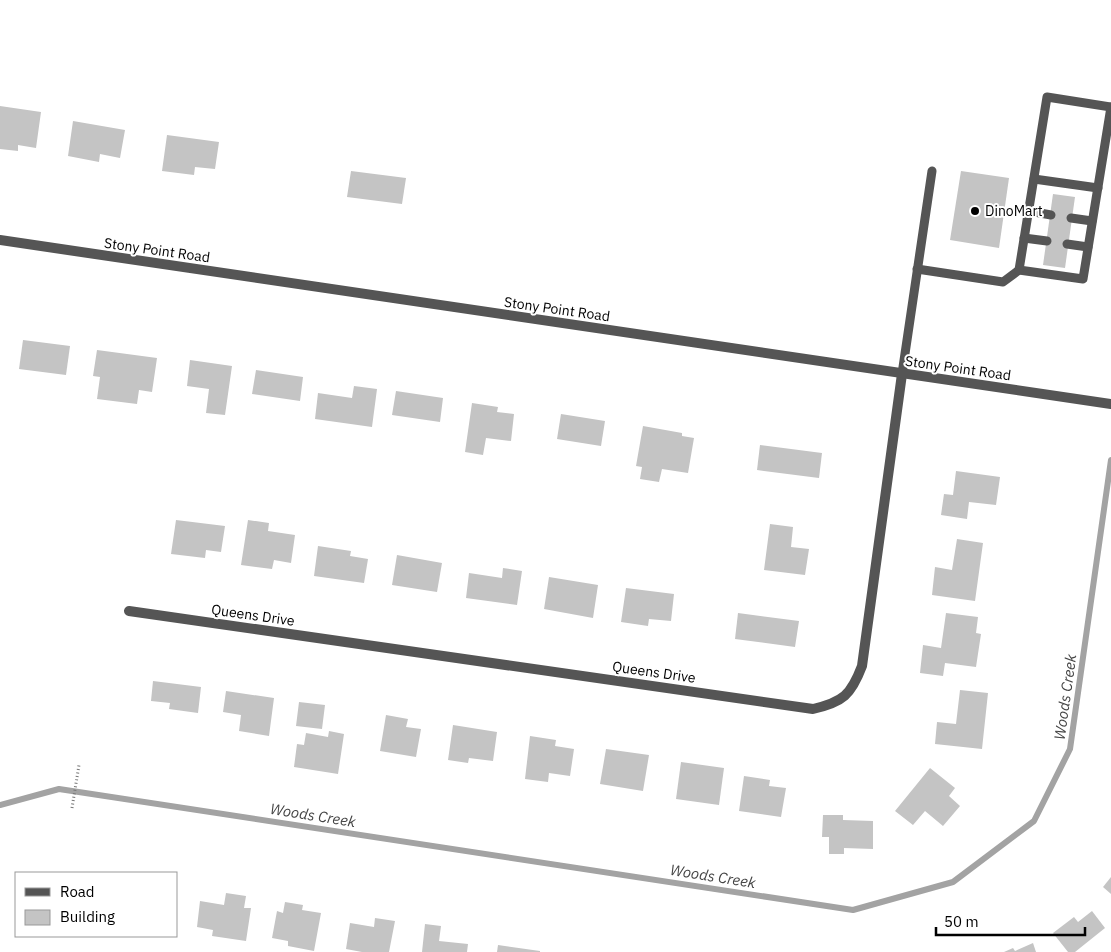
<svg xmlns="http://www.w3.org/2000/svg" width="1111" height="952" viewBox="0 0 1111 952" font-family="'IBM Plex Sans',sans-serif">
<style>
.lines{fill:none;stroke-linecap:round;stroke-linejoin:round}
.stream{stroke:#a3a3a3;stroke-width:6}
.building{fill:#c4c4c4}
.path{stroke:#777;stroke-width:3;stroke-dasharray:1 2.5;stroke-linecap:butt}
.service{stroke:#555;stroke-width:9}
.minor{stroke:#555;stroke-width:10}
.tertiary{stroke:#555;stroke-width:10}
.poi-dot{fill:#000;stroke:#fff;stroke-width:2}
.labels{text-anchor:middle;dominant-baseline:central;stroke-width:4;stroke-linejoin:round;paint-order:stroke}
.poi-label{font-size:14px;fill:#000;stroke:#fff;text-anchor:start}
.street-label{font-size:14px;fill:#000;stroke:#fff}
.water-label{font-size:15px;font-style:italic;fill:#444;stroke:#fff}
</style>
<rect width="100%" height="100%" fill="#fff"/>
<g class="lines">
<polyline class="stream" points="0,805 59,789 853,910 953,882 1034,821 1070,749 1111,460"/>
</g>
<g class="building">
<polygon points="0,106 41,112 36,148 18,145 18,151 0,149"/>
<polygon points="73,121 125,130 120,158 100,154 99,162 68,156"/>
<polygon points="167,135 219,142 215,169 195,167 194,175 162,171"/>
<polygon points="351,171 406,178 402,204 347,197"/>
<polygon points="961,171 1009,178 999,248 950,240"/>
<polygon points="1053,194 1075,197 1065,268 1043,265"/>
<polygon points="23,340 70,346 66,375 19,369"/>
<polygon points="97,350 157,358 152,392 139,390 137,404 97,399 100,377 93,376"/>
<polygon points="190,360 232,366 225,415 206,413 209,389 187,386"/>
<polygon points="256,370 303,377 300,401 252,394"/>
<polygon points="354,386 377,389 372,427 315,419 318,393 352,398"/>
<polygon points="396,391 443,398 440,422 392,415"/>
<polygon points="472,403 498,407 497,412 514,414 511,441 486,438 483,455 465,452"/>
<polygon points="561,414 605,421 601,446 557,439"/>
<polygon points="643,426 682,433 682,436 694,438 688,473 662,469 659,482 640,479 642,467 636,466"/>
<polygon points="760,445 822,453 819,478 757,470"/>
<polygon points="956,471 1000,477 996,505 969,502 967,519 941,515 944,494 953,495"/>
<polygon points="176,520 225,526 221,552 206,550 205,558 171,554"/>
<polygon points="248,520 269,523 268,531 295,535 291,563 274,560 272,569 241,565"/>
<polygon points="770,524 793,527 791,547 809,549 805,575 764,570"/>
<polygon points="957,539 983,543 975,601 932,595 935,567 952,570"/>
<polygon points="318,546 351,551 350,556 368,559 364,583 314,576"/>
<polygon points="397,555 442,563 437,592 392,585"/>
<polygon points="503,568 522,571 517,605 466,598 469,573 502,578"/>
<polygon points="549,577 598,585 593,618 544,609"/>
<polygon points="626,588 674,594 671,621 649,619 648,626 621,622"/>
<polygon points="738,613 799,621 795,647 735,639"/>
<polygon points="946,613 978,617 976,633 981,634 976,667 945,663 943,676 920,673 923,645 941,648"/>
<polygon points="153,681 201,687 198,713 169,709 170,703 151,701"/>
<polygon points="960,690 988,693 982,749 935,744 937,722 956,724"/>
<polygon points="226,691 274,698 269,736 239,731 241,715 223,712"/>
<polygon points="299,702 325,705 322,729 296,726"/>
<polygon points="386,715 408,719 406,727 421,729 416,757 380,751"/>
<polygon points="453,725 497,732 493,761 469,758 468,763 448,760"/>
<polygon points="329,731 344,734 338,774 294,767 297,744 304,745 306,733 328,737"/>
<polygon points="530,736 556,740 555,746 574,749 570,776 549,773 548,782 525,779"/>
<polygon points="606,749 649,755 643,791 600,784"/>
<polygon points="681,762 724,768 719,805 676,799"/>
<polygon points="930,768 955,788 949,796 960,806 943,826 925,811 913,825 895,811"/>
<polygon points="744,776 770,780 769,786 786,788 781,817 739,811"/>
<polygon points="823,815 843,815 843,820 873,821 873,849 844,848 844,854 829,854 829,837 822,837"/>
<polygon points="1111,877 1111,894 1103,887"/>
<polygon points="226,893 246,896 244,908 251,908 246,941 212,936 213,930 197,927 200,901 224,905"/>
<polygon points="285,902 303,905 302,910 321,913 314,951 288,946 288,941 272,938 277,911 283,913"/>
<polygon points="1092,911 1105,928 1075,952 1068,952 1053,933 1074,917 1078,922"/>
<polygon points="375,918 395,921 389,952 362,952 346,949 350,923 374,927"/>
<polygon points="425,924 441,926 439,941 468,944 467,952 422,952"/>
<polygon points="1033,943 1036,952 1004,952 1013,948 1015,951"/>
<polygon points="498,945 540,951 540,952 497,952"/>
</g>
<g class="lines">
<polyline class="path" points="72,808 79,765"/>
<g class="service">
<polyline points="1034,179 1098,188"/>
<polyline points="1029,211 1051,215"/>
<polyline points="1071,218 1092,221"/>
<polyline points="1024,238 1047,241"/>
<polyline points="1067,244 1088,247"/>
<polyline points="917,269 1003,282 1019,270 1083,279 1111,107"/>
<polyline points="1019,270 1047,97 1111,107"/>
<polyline points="902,374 932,171"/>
</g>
<path class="minor" d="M 129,611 L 813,709 C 843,702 851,695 862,666 L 902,374"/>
<polyline class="tertiary" points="0,240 1111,404"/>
</g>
<circle class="poi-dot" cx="975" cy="211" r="5"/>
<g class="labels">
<g class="poi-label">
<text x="985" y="211">DinoMart</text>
</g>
<g class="street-label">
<text transform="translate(157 250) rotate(8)">Stony Point Road</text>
<text transform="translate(557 309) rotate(8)">Stony Point Road</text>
<text transform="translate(958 368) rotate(8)">Stony Point Road</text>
<text transform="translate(253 615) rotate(8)">Queens Drive</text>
<text transform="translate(654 672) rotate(8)">Queens Drive</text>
</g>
<g class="water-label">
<text transform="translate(1065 697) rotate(-82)">Woods Creek</text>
<text transform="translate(313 815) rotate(9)">Woods Creek</text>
<text transform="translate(713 876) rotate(9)">Woods Creek</text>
</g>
</g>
<rect x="15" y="872" width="162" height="65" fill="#ffffff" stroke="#999999"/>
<rect x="25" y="888" width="25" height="8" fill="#555555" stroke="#999999"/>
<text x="60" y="897" font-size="15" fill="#000000">Road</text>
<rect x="25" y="910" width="25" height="15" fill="#c4c4c4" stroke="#999999"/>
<text x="60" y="922" font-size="15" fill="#000000">Building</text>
<path d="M936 927v8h149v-8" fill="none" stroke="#000000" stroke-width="2.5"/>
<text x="944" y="927" font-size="15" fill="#000000" stroke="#ffffff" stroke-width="4" paint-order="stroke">50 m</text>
</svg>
